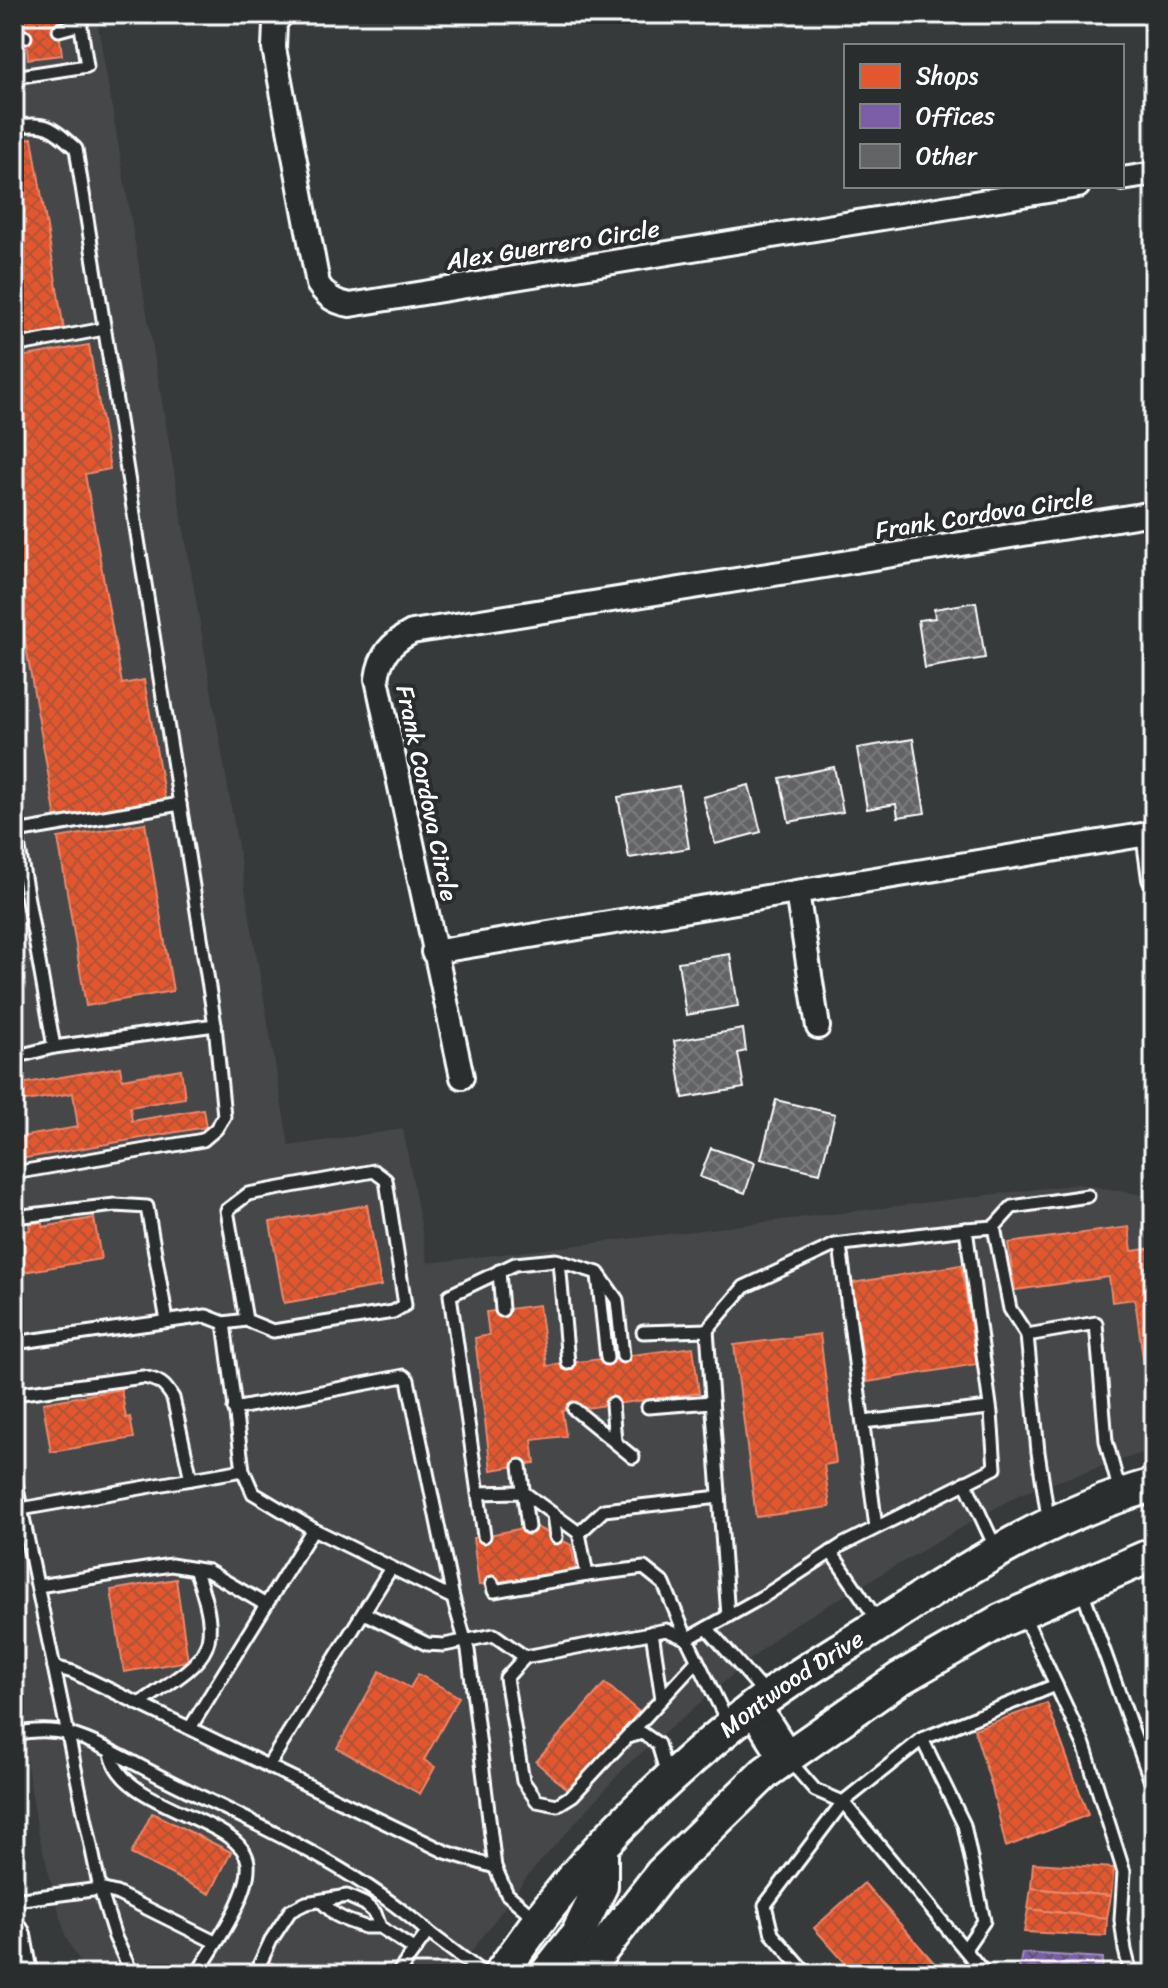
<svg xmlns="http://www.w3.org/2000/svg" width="1168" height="1988" viewBox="0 0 1168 1988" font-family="Sriracha,sans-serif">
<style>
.built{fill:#444748}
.shops{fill:url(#shops-cross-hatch);stroke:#ec896d;stroke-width:2}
.offices{fill:url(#offices-cross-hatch);stroke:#a38ec1;stroke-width:2}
.building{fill:url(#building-cross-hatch);stroke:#fff;stroke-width:2}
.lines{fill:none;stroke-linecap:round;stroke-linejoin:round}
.service-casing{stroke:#fff;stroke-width:17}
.minor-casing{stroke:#fff;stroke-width:28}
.secondary-casing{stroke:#fff;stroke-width:38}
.service{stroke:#2a2d2e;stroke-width:11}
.minor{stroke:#2a2d2e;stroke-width:22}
.secondary{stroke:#2a2d2e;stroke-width:32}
.labels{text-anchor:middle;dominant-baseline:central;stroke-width:8;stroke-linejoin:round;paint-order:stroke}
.street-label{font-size:24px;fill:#fff;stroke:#2a2d2e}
</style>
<defs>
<pattern id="shops-cross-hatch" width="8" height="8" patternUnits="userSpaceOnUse" patternTransform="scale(2)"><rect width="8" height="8" fill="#e4572e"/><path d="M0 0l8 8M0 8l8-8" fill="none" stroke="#af5338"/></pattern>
<pattern id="offices-cross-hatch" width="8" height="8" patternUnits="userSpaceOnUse" patternTransform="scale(2)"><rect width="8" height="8" fill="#7b5ea7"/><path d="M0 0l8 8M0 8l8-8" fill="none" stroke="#5f5370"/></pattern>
<pattern id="building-cross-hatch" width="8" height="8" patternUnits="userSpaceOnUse" patternTransform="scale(2)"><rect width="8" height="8" fill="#636465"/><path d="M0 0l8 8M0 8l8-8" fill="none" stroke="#7a7b7c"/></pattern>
</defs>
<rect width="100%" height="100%" fill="#373a3b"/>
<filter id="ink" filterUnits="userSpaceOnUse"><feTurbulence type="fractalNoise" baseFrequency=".0125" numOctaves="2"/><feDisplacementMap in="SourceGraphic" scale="16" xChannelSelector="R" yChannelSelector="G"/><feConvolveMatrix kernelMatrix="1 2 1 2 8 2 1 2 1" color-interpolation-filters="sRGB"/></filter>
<g filter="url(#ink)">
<polygon class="built" points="14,14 96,14 289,1146 403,1129 428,1263 1079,1184 1154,1197 1154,1449 1020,1494 785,1630 626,1766 526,1878 455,1974 87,1974 66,1938 38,1832 14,1685"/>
<g class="shops">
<polygon points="14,14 57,14 62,55 28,59 25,22 14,24"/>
<polygon points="32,138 64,330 14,339 14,141"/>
<polygon points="89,345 110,469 85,474 122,684 144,680 165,799 56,819 14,578 14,358"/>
<polygon points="145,823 173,991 86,1006 58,838"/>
<polygon points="120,1067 122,1079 181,1069 185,1098 130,1107 132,1121 203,1109 206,1127 14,1160 14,1138 78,1127 73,1093 14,1103 14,1085"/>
<polygon points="367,1205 381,1286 284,1303 270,1222"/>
<polygon points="94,1218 101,1259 23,1272 17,1232 30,1230 29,1224 43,1222 43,1227"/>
<polygon points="1129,1227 1132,1251 1154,1248 1154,1417 1151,1417 1135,1299 1112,1302 1109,1277 1015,1290 1008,1243"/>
<polygon points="961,1265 977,1364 867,1382 852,1283"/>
<polygon points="539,1305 547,1366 693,1347 699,1393 562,1411 566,1436 532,1440 535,1463 491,1470 475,1338 489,1335 486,1312"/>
<polygon points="820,1334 836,1463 824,1465 830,1507 756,1517 734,1345"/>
<polygon points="121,1389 126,1418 130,1417 134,1438 51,1452 43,1403"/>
<polygon points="534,1526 571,1545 576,1570 479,1585 473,1538"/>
<polygon points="176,1579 188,1661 124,1672 111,1590"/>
<polygon points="380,1671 410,1688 418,1674 459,1697 424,1760 435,1767 420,1794 337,1748"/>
<polygon points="605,1683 639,1712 569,1791 536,1762"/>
<polygon points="1047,1703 1088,1815 1006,1847 992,1787 974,1729"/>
<polygon points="152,1813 231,1852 210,1894 131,1854"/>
<polygon points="1033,1863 1114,1868 1111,1896 1031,1888"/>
<polygon points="864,1883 944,1974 855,1974 814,1928"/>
<polygon points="1031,1888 1111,1896 1107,1918 1028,1909"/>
<polygon points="1028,1909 1107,1918 1106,1936 1024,1932"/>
<polygon points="267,1961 296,1974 261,1974"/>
</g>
<polygon class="offices" points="1022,1953 1103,1958 1102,1974 1018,1974"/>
<g class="building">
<polygon points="976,602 985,658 925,668 918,620 935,618 934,609"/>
<polygon points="913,739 925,813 898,817 896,804 867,809 857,748"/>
<polygon points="834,767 843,812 789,822 780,778"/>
<polygon points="749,785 761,832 715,844 703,797"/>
<polygon points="679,786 689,848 629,858 618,797"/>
<polygon points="730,954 738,1006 686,1015 678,962"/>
<polygon points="743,1029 746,1051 738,1053 744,1088 683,1098 674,1041"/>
<polygon points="776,1100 835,1114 820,1173 761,1159"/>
<polygon points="711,1148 755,1163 745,1193 700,1177"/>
</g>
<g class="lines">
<defs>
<g id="service">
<polyline points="59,30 81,24"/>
<polyline points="14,39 25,37"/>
<polyline points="14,77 87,66 79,14"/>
<path d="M 14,127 C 46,121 52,127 76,149 L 215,1025"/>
<polyline points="14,346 104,329"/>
<polyline points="54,1047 16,832 180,804"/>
<polyline points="14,1057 54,1047 215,1025 224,1116 216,1129 203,1140 14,1173"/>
<polyline points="14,1217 115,1205 147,1207 167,1321"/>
<polyline points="994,1227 1012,1207 1088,1196"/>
<polyline points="840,1245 876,1527"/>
<polyline points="559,1261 568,1363"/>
<polyline points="499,1271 502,1310"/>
<polyline points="598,1275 607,1358"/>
<polyline points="224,1323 246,1320 273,1331 393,1312 405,1305 386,1180 374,1171 248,1194 227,1210 246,1320"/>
<polyline points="643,1332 707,1330"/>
<polyline points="14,1343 206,1316 224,1323 243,1470 253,1493 313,1529 453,1598 468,1650 495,1867 446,1852 73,1672 54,1667"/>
<path d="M 14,1394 L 143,1377 C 159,1380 165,1384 173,1398 L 191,1479"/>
<polyline points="612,1404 615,1442"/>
<polyline points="648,1407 712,1402"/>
<polyline points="234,1409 404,1376 408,1380 453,1598"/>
<polyline points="574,1409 633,1457"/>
<polyline points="863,1422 989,1408"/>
<polyline points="520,1466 528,1527"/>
<polyline points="14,1474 100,1889 115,1937 132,1974"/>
<polyline points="965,1482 997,1551"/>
<polyline points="478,1493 523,1492 579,1533"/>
<polyline points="719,1497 604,1510 579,1533 587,1575 644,1568 664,1584 687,1639 728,1723"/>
<polyline points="21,1509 243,1470"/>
<polyline points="553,1514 556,1537"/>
<polyline points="1049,1524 1038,1452 1027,1335 1096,1323 1106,1441 1120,1492"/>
<polyline points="484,1536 450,1295 515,1264 556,1260 598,1273 617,1300 623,1356"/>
<polyline points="831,1552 878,1621"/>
<polyline points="492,1583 494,1591 587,1575"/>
<polyline points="38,1586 171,1565 208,1571 266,1605"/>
<polyline points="1082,1590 1154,1790"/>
<polyline points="364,1613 427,1644 444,1645 494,1635 525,1657 666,1630 687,1639"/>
<polyline points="728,1616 707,1330 744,1287 835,1245 966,1229"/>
<polyline points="1024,1616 1084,1745 1124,1872 1121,1920 1125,1950 1131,1974"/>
<polyline points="707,1628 767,1696"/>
<polyline points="652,1632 662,1699"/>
<polyline points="687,1639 764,1596 842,1545 995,1468 991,1413 966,1229 994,1227 1010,1309 1027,1335"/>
<polyline points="525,1657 506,1678 523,1781 537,1801 557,1805 573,1795 697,1661"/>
<path d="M 139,1704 C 207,1658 226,1654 195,1569"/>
<polyline points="190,1728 313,1529"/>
<path d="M 14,1734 C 33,1730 50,1729 69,1734 C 101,1743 138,1766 169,1781 C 259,1826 352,1865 428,1932"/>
<polyline points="628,1737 642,1733 658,1744 667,1775"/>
<polyline points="922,1739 1056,1685"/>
<path d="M 111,1753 C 120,1809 243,1818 248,1863 C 251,1895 213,1947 197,1974"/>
<polyline points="789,1760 815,1790 843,1802 985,1974"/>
<polyline points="268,1766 391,1568"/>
<polyline points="495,1867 507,1894 535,1918"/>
<polyline points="14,1900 100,1889 116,1893 215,1942"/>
<polyline points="322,1902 336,1915 348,1921 365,1927 380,1927 415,1950"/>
<polyline points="255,1974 271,1940 290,1911 306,1903 347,1896 365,1904 375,1913 380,1927"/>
<polyline points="397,1974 428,1932 484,1974"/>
<polyline points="807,1974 772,1934 765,1905 843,1802 922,1739 964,1825 984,1921 965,1949"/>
</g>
<g id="minor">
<path d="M 282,14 L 275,23 L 274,48 L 318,284 C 327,297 334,302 350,305 L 1078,186"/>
<polyline points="1122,179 1154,174"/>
<polyline points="1148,834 1154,878"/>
<polyline points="797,892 818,1027"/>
<polyline points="433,952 1154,833"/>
<path d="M 462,1077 L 377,679 C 380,655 391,643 412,632 L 1154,513"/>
</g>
<g id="secondary">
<polyline points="754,1707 786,1757"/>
<polyline points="14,1936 21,1974"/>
<path id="s1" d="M 500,1974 C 518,1950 535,1924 554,1901 C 610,1830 683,1763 754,1707 C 795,1675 841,1650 885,1621 C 969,1566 1056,1512 1154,1485"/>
<polyline points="546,1974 577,1935 601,1886 601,1848"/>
<polyline points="583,1974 661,1874 766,1772 899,1679 1000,1621 1154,1554"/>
</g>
</defs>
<use href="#service" class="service-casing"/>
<use href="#minor" class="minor-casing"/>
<use href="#secondary" class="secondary-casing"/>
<use href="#service" class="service"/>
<use href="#minor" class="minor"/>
<use href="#secondary" class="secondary"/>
</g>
</g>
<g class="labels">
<g class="street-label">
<text transform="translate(553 245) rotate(-9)">Alex Guerrero Circle</text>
<text transform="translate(984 514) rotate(-9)">Frank Cordova Circle</text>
<text transform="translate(427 793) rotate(78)">Frank Cordova Circle</text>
<text stroke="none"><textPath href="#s1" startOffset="414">Montwood Drive</textPath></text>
</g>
</g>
<rect width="1168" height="1988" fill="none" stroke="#2a2d2e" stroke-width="48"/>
<rect x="24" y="24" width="1120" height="1940" fill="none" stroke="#fff" stroke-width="3" filter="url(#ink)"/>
<rect x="844" y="44" width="280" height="144" fill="#2a2d2e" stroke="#7f8182" stroke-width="2"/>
<rect x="860" y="64" width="40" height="24" fill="#e4572e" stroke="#7f8182" stroke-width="2"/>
<text x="916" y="84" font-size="24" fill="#ffffff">Shops</text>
<rect x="860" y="104" width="40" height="24" fill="#7b5ea7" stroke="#7f8182" stroke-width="2"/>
<text x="916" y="124" font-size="24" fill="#ffffff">Offices</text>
<rect x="860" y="144" width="40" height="24" fill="#636465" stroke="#7f8182" stroke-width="2"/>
<text x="916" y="164" font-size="24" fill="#ffffff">Other</text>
</svg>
